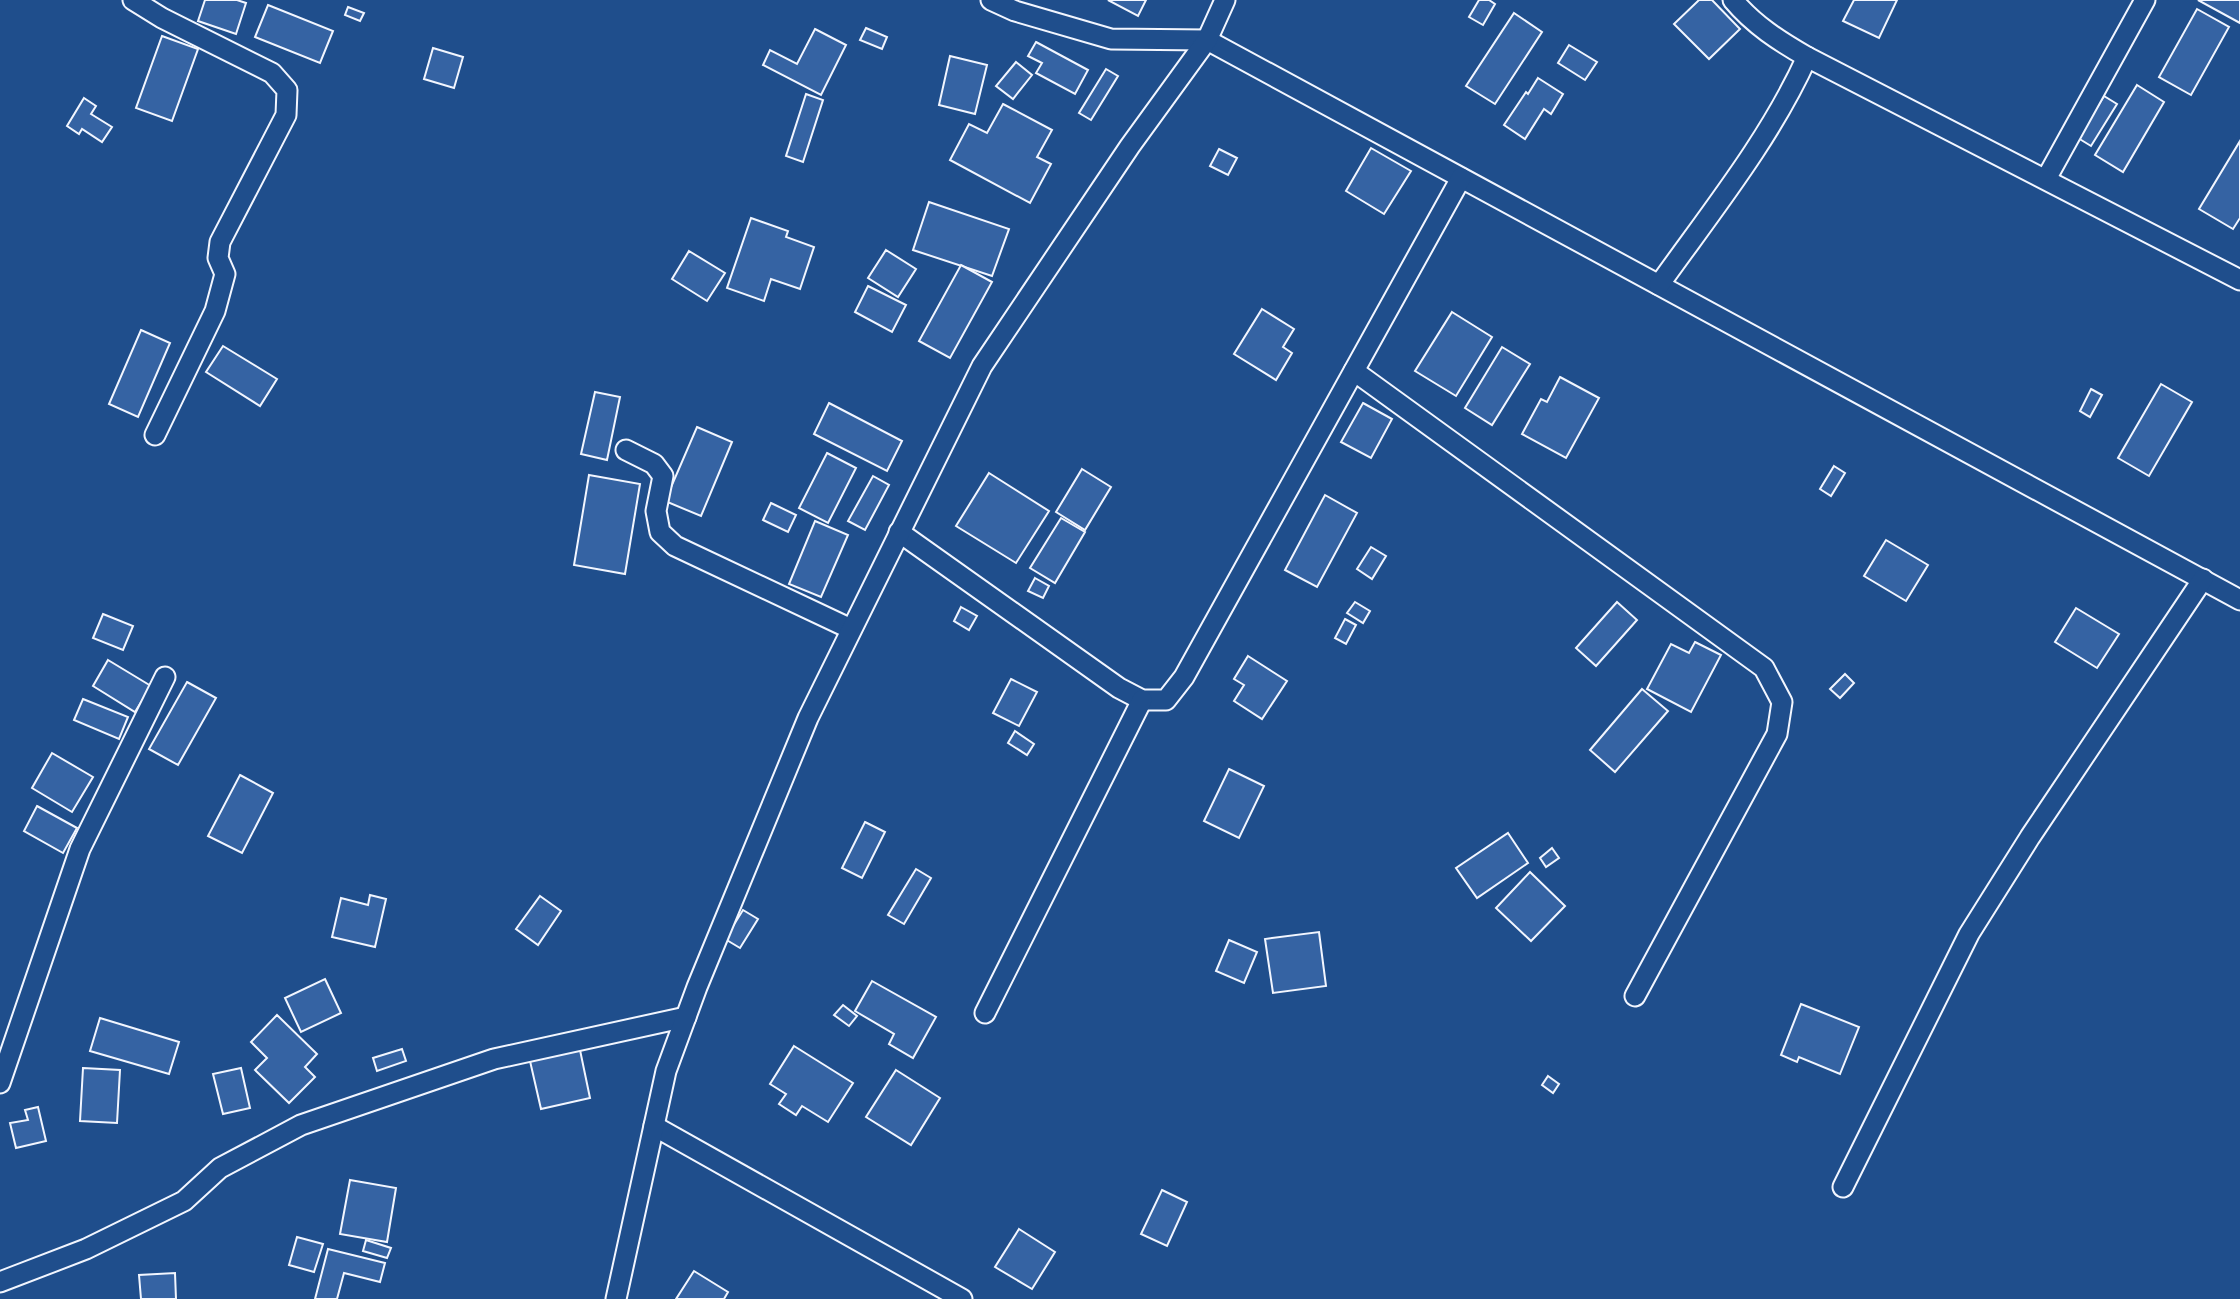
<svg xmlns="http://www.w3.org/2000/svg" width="2240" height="1299" viewBox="0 0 2240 1299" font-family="'Varela Round',sans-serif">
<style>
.building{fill:#3563a3;stroke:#f2f6ff;stroke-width:2}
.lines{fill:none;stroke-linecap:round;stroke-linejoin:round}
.street-casing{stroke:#f2f6ff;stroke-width:23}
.street{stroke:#1f4e8c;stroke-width:19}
</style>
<rect width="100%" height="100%" fill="#1f4e8c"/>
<g class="building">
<polygon points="205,0 237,0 246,3 236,34 198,21"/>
<polygon points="1108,0 1146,0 1138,16"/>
<polygon points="1479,0 1489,0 1495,4 1483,25 1469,17"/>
<polygon points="1699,0 1712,0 1740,29 1709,59 1674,24"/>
<polygon points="1854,0 1897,0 1879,38 1843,21"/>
<polygon points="2198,0 2240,0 2240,23"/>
<polygon points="268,5 333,31 320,63 255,37"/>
<polygon points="348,7 364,13 360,21 345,15"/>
<polygon points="2197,9 2229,27 2191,95 2159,77"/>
<polygon points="1514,13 1542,32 1495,104 1466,86"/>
<polygon points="866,28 887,37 882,49 860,40"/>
<polygon points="815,29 846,45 821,95 763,65 770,50 797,64"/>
<polygon points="162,36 198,49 172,121 136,108"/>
<polygon points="1036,42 1088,70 1075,94 1036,73 1042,63 1028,56"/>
<polygon points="1569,45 1597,62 1585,80 1558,63"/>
<polygon points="433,48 463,57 454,88 424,79"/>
<polygon points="950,56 987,65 975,114 939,105"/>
<polygon points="1016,62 1032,75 1013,99 996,86"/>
<polygon points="1106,69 1118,76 1091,120 1079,113"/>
<polygon points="1538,78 1563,94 1551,114 1544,109 1525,139 1504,125 1526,92 1528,94"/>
<polygon points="2137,85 2164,102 2123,172 2095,155"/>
<polygon points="806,94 823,100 803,162 786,156"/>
<polygon points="2104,96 2117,104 2091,146 2078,138"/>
<polygon points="84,98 96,106 91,114 112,127 102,142 82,129 79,134 67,126"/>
<polygon points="1003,104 1052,130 1037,157 1051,164 1030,203 950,160 969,124 987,133"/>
<polygon points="2240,141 2240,218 2233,229 2199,209"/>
<polygon points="1371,148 1411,171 1384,214 1346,191"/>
<polygon points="1219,149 1237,158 1228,175 1210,166"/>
<polygon points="929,202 1009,229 992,276 913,250"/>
<polygon points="751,218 788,231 786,237 814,247 800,289 771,279 764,301 727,288"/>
<polygon points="886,250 916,269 898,297 868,278"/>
<polygon points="689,251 725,273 707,301 672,279"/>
<polygon points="961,265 992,282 950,358 919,341"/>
<polygon points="868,286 906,305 892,332 855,312"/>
<polygon points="1262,309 1294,329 1283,347 1292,353 1276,380 1234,354"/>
<polygon points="1452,312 1492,337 1456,396 1415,371"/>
<polygon points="141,330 170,343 138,417 109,404"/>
<polygon points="223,346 277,379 260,406 206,372"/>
<polygon points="1502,347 1530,364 1492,425 1465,408"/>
<polygon points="1560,377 1599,398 1566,458 1522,434 1541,399 1547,402"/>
<polygon points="2161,384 2192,402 2149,476 2118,458"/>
<polygon points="2091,389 2102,395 2090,417 2080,411"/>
<polygon points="595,392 620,397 607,460 581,454"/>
<polygon points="829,403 902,441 887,471 814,434"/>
<polygon points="1363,403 1392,419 1371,458 1341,442"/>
<polygon points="697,427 732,442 701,516 665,501"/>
<polygon points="827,453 856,468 828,523 799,508"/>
<polygon points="1834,466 1845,473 1831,496 1820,489"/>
<polygon points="1082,469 1111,487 1085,530 1056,512"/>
<polygon points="989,473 1049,511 1016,563 956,526"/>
<polygon points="589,475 640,484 625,574 574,565"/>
<polygon points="873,476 889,485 865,530 848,521"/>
<polygon points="1325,495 1357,513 1317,587 1285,570"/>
<polygon points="771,503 796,515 788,532 763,520"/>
<polygon points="1061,518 1085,532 1055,583 1030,568"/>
<polygon points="815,521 848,535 821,597 789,584"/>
<polygon points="1886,540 1928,565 1906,601 1864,576"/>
<polygon points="1371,547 1386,556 1372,579 1357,569"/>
<polygon points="1035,578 1049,586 1043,598 1028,591"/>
<polygon points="1355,602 1370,611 1363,623 1347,613"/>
<polygon points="1617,602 1637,620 1596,666 1576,648"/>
<polygon points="961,607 977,616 969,630 954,621"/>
<polygon points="2076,608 2119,634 2097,668 2055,642"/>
<polygon points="103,614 133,626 123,650 93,638"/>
<polygon points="1345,619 1356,625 1346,644 1335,638"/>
<polygon points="1695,642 1721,655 1691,712 1647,689 1671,644 1689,653"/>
<polygon points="1248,656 1287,681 1262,719 1234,701 1244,685 1234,679"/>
<polygon points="108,660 151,686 135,712 93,686"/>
<polygon points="1845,674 1854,683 1840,698 1830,689"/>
<polygon points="1011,679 1037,692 1019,726 993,713"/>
<polygon points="187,682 216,698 178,765 149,749"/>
<polygon points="1642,689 1668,711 1615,772 1590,750"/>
<polygon points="83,699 128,717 119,739 74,720"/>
<polygon points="1015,731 1034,744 1027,755 1008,743"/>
<polygon points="52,753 93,777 72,812 32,788"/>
<polygon points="1229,769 1264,786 1239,838 1204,821"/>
<polygon points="240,775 273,793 242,853 208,836"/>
<polygon points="37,806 77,828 63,853 24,831"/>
<polygon points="865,822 885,832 862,878 842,868"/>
<polygon points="1508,833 1528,863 1477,898 1456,868"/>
<polygon points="1552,848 1559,858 1546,867 1540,858"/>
<polygon points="916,869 931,878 904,924 888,915"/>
<polygon points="1530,872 1565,906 1531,941 1496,908"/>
<polygon points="370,895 386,899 375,947 332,937 341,898 368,905"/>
<polygon points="540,896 561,911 538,945 516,929"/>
<polygon points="743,910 758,919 740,948 725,939"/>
<polygon points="1319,932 1326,986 1273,993 1265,939"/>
<polygon points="1229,940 1257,952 1244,983 1216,971"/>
<polygon points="325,979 341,1013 301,1032 285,998"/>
<polygon points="872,981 936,1017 913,1058 889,1044 894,1034 855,1011"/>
<polygon points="1801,1004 1859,1027 1840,1074 1799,1057 1797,1062 1781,1055"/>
<polygon points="843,1005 857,1016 849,1026 834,1015"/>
<polygon points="277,1015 317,1054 305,1067 315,1077 289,1103 255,1070 267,1058 251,1042"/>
<polygon points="100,1018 179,1042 169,1074 90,1051"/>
<polygon points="794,1046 853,1083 828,1122 802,1106 796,1115 779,1104 786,1094 770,1084"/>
<polygon points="402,1049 406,1061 377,1071 373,1058"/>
<polygon points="580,1050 590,1098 541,1109 530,1061"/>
<polygon points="83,1068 120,1070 117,1123 80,1121"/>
<polygon points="241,1068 250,1108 223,1114 213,1074"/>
<polygon points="896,1070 940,1098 911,1145 866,1117"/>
<polygon points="1548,1076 1559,1084 1553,1093 1542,1085"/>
<polygon points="38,1107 46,1141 16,1148 10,1123 28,1120 25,1110"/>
<polygon points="350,1180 396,1188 387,1242 340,1234"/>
<polygon points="1162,1190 1187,1202 1167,1246 1141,1234"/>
<polygon points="1019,1229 1055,1252 1032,1289 995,1267"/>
<polygon points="297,1237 323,1244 314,1272 289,1265"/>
<polygon points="366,1240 391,1248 387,1258 363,1251"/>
<polygon points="328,1249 385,1263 380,1282 344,1273 337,1299 315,1299"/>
<polygon points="694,1271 728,1292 724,1299 676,1299"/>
<polygon points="175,1273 176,1299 141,1299 139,1275"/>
</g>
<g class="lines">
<defs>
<g id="street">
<polyline points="133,0 162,18 272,73 287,90 286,115 220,242 218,258 225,274 215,311 155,435"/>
<polyline points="991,0 1015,11 1111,39 1207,40 2240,600"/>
<path d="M 1733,0 C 1754,25 1779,41 1807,57"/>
<polyline points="2046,179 2145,0"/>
<path d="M 1659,285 C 1711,212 1770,139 1807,57 L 2240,280"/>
<polyline points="1354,371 1764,668 1782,702 1777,734 1635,996"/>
<polyline points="626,450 654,464 663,476 656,511 660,532 675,546 851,629"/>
<polyline points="899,532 1119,688 1142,700 1166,700 1184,677 1461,178"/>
<polyline points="985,1013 1142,700"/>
<polyline points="0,1083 80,849 165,677"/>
<polyline points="654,1126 962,1299"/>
<polyline points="1843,1187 1969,934 2030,837 2203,579"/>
<polyline points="0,1282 86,1249 184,1201 220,1168 301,1125 494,1059 686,1017"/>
<polyline points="616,1299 666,1071 697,987 808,718 982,366 1130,146 1207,40 1225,0"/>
</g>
</defs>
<use href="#street" class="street-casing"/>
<use href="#street" class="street"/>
</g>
</svg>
